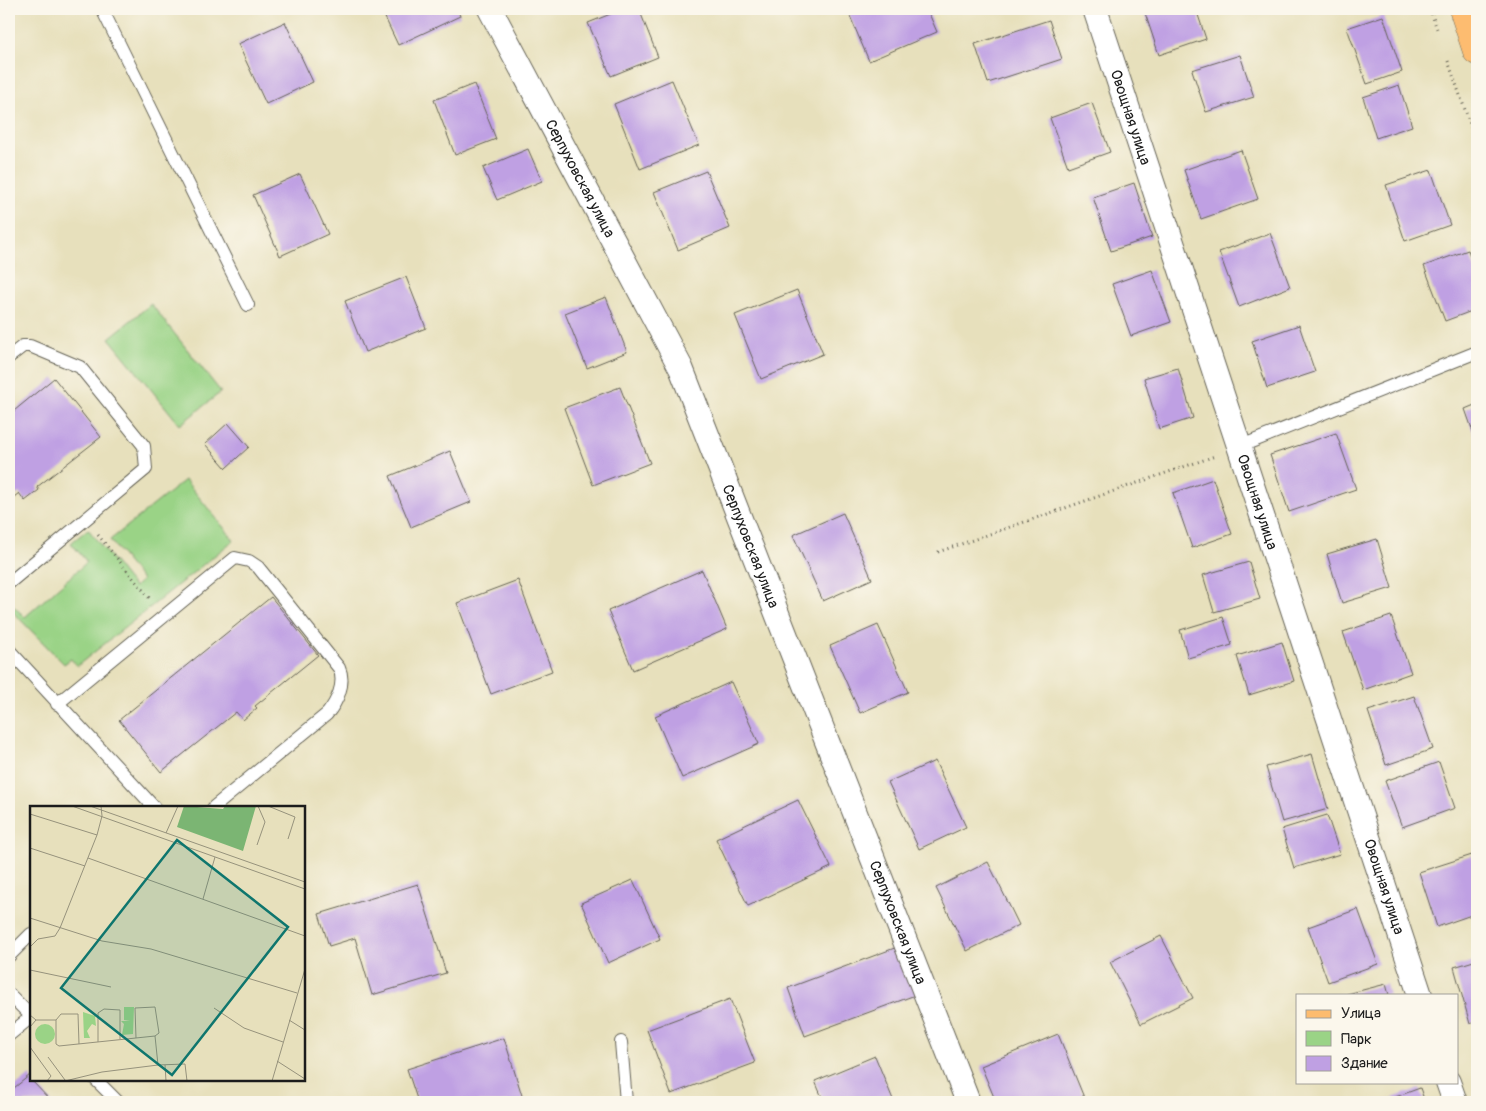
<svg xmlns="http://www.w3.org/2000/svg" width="1486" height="1111" viewBox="0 0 1486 1111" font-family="Pangolin,sans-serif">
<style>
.green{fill:#9ad386;stroke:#5b7851}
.building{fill:#bfa0e3}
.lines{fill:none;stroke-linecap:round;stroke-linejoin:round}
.service-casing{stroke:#636154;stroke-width:14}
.minor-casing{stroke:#636154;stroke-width:26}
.primary-casing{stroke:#636154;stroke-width:29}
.path{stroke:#636154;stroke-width:3;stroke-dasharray:1 4;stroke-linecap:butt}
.service{stroke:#fff;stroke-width:12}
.minor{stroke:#fff;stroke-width:24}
.primary{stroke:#fdbc6f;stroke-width:28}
.labels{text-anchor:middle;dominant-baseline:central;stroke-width:4.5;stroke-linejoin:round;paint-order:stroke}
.street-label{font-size:15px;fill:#1c1c1c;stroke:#fbf7ec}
.inset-road{fill:none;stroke:#96927c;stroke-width:1}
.view{fill:#0f766e;fill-opacity:0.15;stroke:#0f766e;stroke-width:2.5}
.inset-edge{fill:none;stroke:#1c1c1c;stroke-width:2.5}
</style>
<rect width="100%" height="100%" fill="#fbf7ec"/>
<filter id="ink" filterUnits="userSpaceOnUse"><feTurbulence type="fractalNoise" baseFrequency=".02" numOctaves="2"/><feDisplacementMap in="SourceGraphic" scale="10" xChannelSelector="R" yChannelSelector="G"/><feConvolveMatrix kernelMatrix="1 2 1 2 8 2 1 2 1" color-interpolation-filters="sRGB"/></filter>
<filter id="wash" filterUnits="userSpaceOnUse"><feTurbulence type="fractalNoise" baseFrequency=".0096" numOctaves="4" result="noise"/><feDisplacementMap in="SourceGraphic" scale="20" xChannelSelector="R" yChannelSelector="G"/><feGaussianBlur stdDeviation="1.12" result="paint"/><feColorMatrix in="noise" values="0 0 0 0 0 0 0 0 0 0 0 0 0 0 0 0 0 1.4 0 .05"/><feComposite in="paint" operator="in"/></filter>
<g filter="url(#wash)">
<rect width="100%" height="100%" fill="#e7e0bc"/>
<g class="green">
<polygon points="151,304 221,392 180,425 109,338"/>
<polygon points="185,480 234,540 77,666 71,659 64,664 9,608 9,605 11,604 25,617 87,562 71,543 88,529 134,587 142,580 110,540"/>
</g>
<g id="blocks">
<g class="building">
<polygon points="381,9 457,9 460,16 398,45"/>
<polygon points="623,9 639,9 658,57 611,76 588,23"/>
<polygon points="847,9 927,9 937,32 869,61"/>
<polygon points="1157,9 1196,9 1206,39 1159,55 1145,13"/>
<polygon points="1383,16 1402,72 1367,84 1347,28"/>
<polygon points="1049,20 1062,59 988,83 975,44"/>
<polygon points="285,22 313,82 266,104 238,44"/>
<polygon points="1240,55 1254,97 1206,112 1192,70"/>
<polygon points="672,80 699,145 640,169 614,104"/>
<polygon points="474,84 496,139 455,155 434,100"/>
<polygon points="1399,85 1412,126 1376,138 1363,97"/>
<polygon points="1092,103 1110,152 1068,167 1050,118"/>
<polygon points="528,149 542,181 497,200 483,168"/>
<polygon points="1241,150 1258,199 1201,219 1184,170"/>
<polygon points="1431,170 1450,225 1405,241 1386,185"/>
<polygon points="706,171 730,228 678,250 654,192"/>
<polygon points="300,174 328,234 280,256 253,195"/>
<polygon points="1134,183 1152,237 1111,251 1093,197"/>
<polygon points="1270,233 1290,287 1239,307 1219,252"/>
<polygon points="1468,250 1477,274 1477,309 1445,321 1424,266"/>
<polygon points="1152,270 1171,322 1131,336 1112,284"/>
<polygon points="406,277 426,328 365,352 345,301"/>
<polygon points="797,290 823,354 761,379 735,315"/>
<polygon points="606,297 627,352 587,368 565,313"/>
<polygon points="1299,325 1315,372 1267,388 1252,341"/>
<polygon points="1178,368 1193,418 1159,429 1144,378"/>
<polygon points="54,378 101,437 37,487 39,490 25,501 19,493 9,501 9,415"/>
<polygon points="620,387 650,463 593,485 564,408"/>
<polygon points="1477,404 1477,443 1465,409"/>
<polygon points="228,423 249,447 226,468 205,444"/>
<polygon points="1336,433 1356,489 1289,512 1270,455"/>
<polygon points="450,451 471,502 411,527 390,476"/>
<polygon points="1213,479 1232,534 1192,548 1173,493"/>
<polygon points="843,513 872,579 823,601 793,535"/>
<polygon points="1377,539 1392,588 1342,603 1327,554"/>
<polygon points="1249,562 1260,599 1214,612 1203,575"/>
<polygon points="702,570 727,629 633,670 608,611"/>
<polygon points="518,580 552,671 491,694 457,603"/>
<polygon points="271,597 318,655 255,706 257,708 243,720 236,712 161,772 119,720"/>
<polygon points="1391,616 1411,673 1363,690 1343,632"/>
<polygon points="1223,617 1232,645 1188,658 1180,630"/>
<polygon points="878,625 908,692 860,713 830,646"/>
<polygon points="1282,642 1294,681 1249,695 1237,656"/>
<polygon points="731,682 759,744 682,778 655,716"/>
<polygon points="1414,696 1433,749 1386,765 1368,711"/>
<polygon points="1312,754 1328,809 1282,822 1266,767"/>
<polygon points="935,761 966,827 919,849 888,782"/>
<polygon points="1439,762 1455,808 1402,827 1385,781"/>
<polygon points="798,800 831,867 748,906 716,839"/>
<polygon points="1327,815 1340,854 1294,868 1282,829"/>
<polygon points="1472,855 1477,872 1477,913 1437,927 1419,872"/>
<polygon points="988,862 1019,925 967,951 936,888"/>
<polygon points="633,880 660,939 608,963 581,903"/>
<polygon points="418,884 446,973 372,995 355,938 329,946 319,914"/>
<polygon points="1358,909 1378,964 1328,982 1308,927"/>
<polygon points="1161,936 1193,998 1141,1024 1110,962"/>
<polygon points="900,946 918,994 805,1036 788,988"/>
<polygon points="1477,960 1477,1021 1470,1024 1454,967"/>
<polygon points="1386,984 1389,995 1347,995 1347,994"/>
<polygon points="730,999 755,1063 671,1094 647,1030"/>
<polygon points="1058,1034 1085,1100 1081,1102 996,1102 981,1066"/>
<polygon points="504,1038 524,1102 418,1102 407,1069"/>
<polygon points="875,1056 894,1102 824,1102 815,1081"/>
<polygon points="30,1075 31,1080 52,1102 9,1102 9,1092"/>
<polygon points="1420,1088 1425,1102 1382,1102"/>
</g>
</g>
</g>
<g filter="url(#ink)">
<use href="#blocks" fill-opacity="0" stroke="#636154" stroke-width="1"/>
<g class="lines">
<defs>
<g id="service">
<polyline points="102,9 248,305"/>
<polyline points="9,357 23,346 30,346 80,367 144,446 146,469 9,583"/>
<polyline points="1241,446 1477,352"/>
<polyline points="9,650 154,807"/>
<path d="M 57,704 L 235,558 L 249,561 L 258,567 L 339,668 C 346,683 337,702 327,714 L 214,807"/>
<polyline points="9,956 31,934"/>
<polyline points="9,994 31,1016"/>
<polyline points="9,1035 31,1017"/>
<polyline points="621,1042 626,1102"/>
<polyline points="96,1080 118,1102"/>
</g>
<g id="minor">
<path id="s1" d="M 490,9 L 681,368 L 968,1102"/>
<path id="s2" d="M 1095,9 L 1420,995"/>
<polyline points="1448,1082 1455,1102"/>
</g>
<polyline id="primary" points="1463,9 1477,51"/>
</defs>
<use href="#service" class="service-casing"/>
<use href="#minor" class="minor-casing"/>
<use href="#primary" class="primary-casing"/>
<g class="path">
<polyline points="1430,9 1438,32"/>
<polyline points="1448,61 1477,144"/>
<polyline points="98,535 151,600"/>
<polyline points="938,552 1215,456"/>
</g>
<use href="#service" class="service"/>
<use href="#minor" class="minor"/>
<use href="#primary" class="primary"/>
</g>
</g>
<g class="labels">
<g class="street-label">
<text stroke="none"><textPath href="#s2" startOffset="114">Овощная улица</textPath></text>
<text stroke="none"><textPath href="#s1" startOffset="192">Серпуховская улица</textPath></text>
<text stroke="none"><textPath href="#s2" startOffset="519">Овощная улица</textPath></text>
<text stroke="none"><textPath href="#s1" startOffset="598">Серпуховская улица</textPath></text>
<text stroke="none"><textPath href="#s2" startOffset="924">Овощная улица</textPath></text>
<text stroke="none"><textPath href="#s1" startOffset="1002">Серпуховская улица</textPath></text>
</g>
</g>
<g transform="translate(30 806)">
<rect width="275" height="275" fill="#e7e0bc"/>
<path d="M 94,201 L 104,201 L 103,228 L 92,229 L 94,218 L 91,215 L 100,215 L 94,214 ZM 53,206 L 65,210 L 66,220 L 62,218 L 57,225 L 60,232 L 54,232 ZM5 228a10 10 0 1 1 20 0a10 10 0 1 1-20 0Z" fill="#9ad386"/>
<path d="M 154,0 L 193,3 L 195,0 L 226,0 L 213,45 L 147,21 Z" fill="#7bb573"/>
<path class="inset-road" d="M 42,0 L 275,83M 60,0 L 275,76M 238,0 L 265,11 L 258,33M 0,8 L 67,29M 136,27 L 148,0M 227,39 L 235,16 L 228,0M 0,42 L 55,60M 58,52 L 275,130M 173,93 L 185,51M 0,112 L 72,135 L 121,143 L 267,187M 0,141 L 8,133 L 25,130 L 30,122 L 67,29 L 72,10 L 71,0M 0,164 L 81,181M 184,202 L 214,222 L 253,236M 0,209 L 6,214 L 0,221M 6,214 L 26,214 L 26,238 L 29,240 L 125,230 L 129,227 L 125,201 L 105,202 L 106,232M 26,214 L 31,208 L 48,208 L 49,238M 259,214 L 275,224M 68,236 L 68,207 L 74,203 L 90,204 L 90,233M 0,241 L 21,270 L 17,275M 18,251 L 35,274M 247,255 L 275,273M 128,259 L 155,258 L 157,275M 135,259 L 136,275M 35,275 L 72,266 L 128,259 L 125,230M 242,275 L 275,163"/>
<path class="view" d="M 147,34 L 258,121 L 142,269 L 31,182 Z"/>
<rect width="275" height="275" class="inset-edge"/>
</g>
<rect width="1486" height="1111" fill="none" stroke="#fbf7ec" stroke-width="30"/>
<rect x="1296" y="994" width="162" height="90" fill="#fbf7ec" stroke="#a29f99"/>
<rect x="1306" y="1010" width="25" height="8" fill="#fdbc6f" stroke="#a29f99"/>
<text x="1341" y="1018" font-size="15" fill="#1c1c1c">Улица</text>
<rect x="1306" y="1031" width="25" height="15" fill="#9ad386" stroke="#a29f99"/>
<text x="1341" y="1044" font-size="15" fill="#1c1c1c">Парк</text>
<rect x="1306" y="1056" width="25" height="15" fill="#bfa0e3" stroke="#a29f99"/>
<text x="1341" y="1068" font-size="15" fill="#1c1c1c">Здание</text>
</svg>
